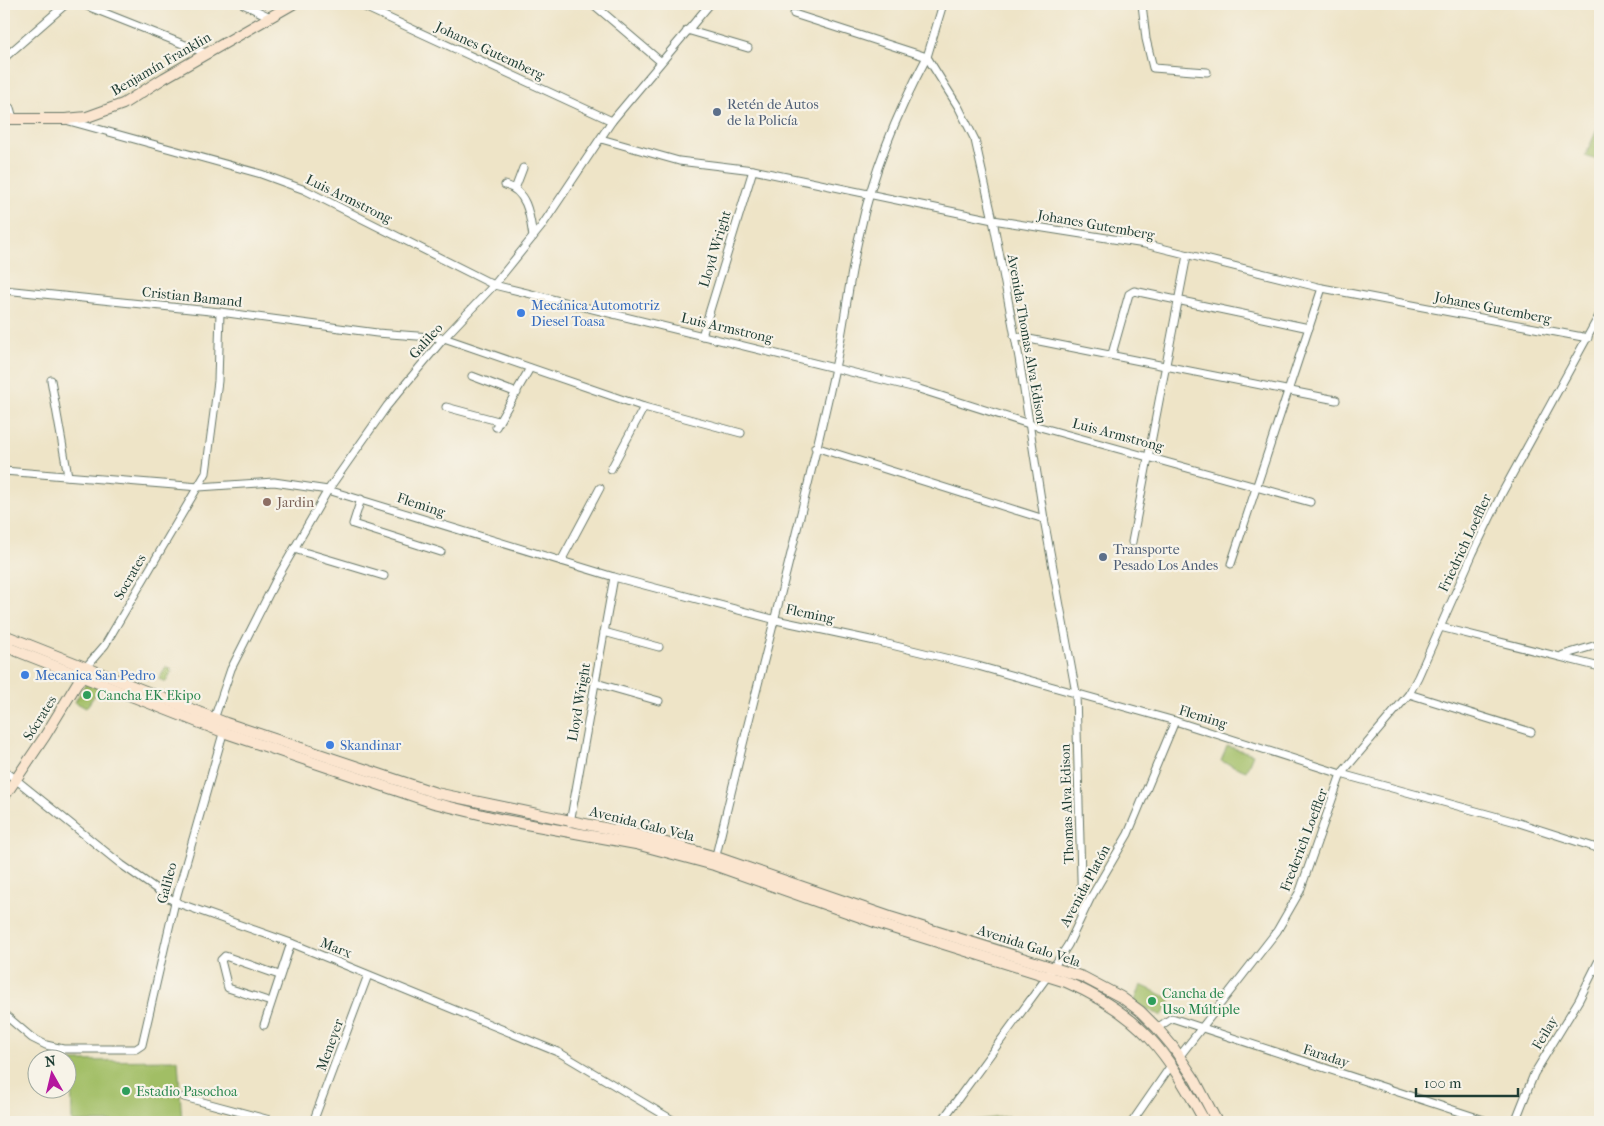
<svg xmlns="http://www.w3.org/2000/svg" width="1604" height="1126" viewBox="0 0 1604 1126" font-family="'IM FELL French Canon',serif">
<style>
.green{fill:#a1be65;stroke:#607e4c}
.lines{fill:none;stroke-linecap:round;stroke-linejoin:round}
.street-casing{stroke:#677767;stroke-width:9}
.secondary-casing{stroke:#677767;stroke-width:12}
.street{stroke:#fff;stroke-width:7}
.secondary{stroke:#fbe5cf;stroke-width:10}
.service-dot{fill:#5c6f8a;stroke:#f7f3e8;stroke-width:2}
.shop-dot{fill:#3f7fe0;stroke:#f7f3e8;stroke-width:2}
.education-dot{fill:#8d6e63;stroke:#f7f3e8;stroke-width:2}
.leisure-dot{fill:#2e9e5b;stroke:#f7f3e8;stroke-width:2}
.labels{text-anchor:middle;dominant-baseline:central;stroke-width:4.5;stroke-linejoin:round;paint-order:stroke}
.street-label{font-size:14px;fill:#1f3d34;stroke:#f7f3e8}
.service-label{font-size:14px;fill:#4e5e75;stroke:#f7f3e8;text-anchor:start}
.shop-label{font-size:14px;fill:#366cbe;stroke:#f7f3e8;text-anchor:start}
.education-label{font-size:14px;fill:#785e54;stroke:#f7f3e8;text-anchor:start}
.leisure-label{font-size:14px;fill:#27864d;stroke:#f7f3e8;text-anchor:start}
</style>
<rect width="100%" height="100%" fill="#f7f3e8"/>
<filter id="ink" filterUnits="userSpaceOnUse"><feTurbulence type="fractalNoise" baseFrequency=".02" numOctaves="2"/><feDisplacementMap in="SourceGraphic" scale="10" xChannelSelector="R" yChannelSelector="G"/><feConvolveMatrix kernelMatrix="1 2 1 2 8 2 1 2 1" color-interpolation-filters="sRGB"/></filter>
<filter id="wash" filterUnits="userSpaceOnUse"><feTurbulence type="fractalNoise" baseFrequency=".0096" numOctaves="4" result="noise"/><feDisplacementMap in="SourceGraphic" scale="20" xChannelSelector="R" yChannelSelector="G"/><feGaussianBlur stdDeviation="1.12" result="paint"/><feColorMatrix in="noise" values="0 0 0 0 0 0 0 0 0 0 0 0 0 0 0 0 0 1.4 0 .05"/><feComposite in="paint" operator="in"/></filter>
<g filter="url(#wash)">
<rect width="100%" height="100%" fill="#eee4c7"/>
<g class="green">
<polygon points="1600,123 1600,161 1585,156"/>
<polygon points="166,667 172,670 166,682 159,679"/>
<polygon points="86,682 99,689 86,708 75,702"/>
<polygon points="1227,746 1253,754 1246,771 1221,761"/>
<polygon points="1141,985 1171,999 1162,1016 1134,1003"/>
<polygon points="178,1060 182,1122 72,1122 71,1061"/>
<polygon points="1008,1116 1006,1122 963,1122"/>
</g>
</g>
<g filter="url(#ink)">
<g class="lines">
<defs>
<g id="street">
<polyline points="82,4 208,54"/>
<polyline points="243,4 270,17"/>
<polyline points="358,4 612,121"/>
<polyline points="593,4 660,61"/>
<polyline points="943,4 927,57 959,108 975,140 993,220 1019,358 1044,519 1076,693 1082,915"/>
<polyline points="1142,4 1146,39 1153,68 1207,72"/>
<polyline points="687,30 748,48"/>
<polyline points="4,58 66,4"/>
<polyline points="4,104 10,108 13,118"/>
<polyline points="69,121 261,174 305,190 494,285 916,388 1029,424 1310,502"/>
<polyline points="601,139 679,161 753,170 993,220 1145,244 1322,288 1588,338"/>
<path d="M 505,185 C 528,191 530,217 533,237"/>
<polyline points="515,189 523,168"/>
<polyline points="4,290 220,312 377,333 444,338 644,407 741,433"/>
<polyline points="702,336 753,170"/>
<polyline points="1014,336 1336,400"/>
<polyline points="1112,354 1129,294 1134,291 1309,328"/>
<polyline points="472,376 517,393"/>
<polyline points="51,380 68,476"/>
<polyline points="446,407 498,421"/>
<polyline points="496,427 530,368"/>
<polyline points="815,447 1044,519"/>
<polyline points="611,469 644,407"/>
<polyline points="4,471 199,487 274,482 328,490 614,577 776,620 875,641 978,666 1175,721 1341,774 1516,822 1600,849"/>
<polyline points="361,499 353,524 441,552"/>
<polyline points="1132,542 1187,255"/>
<polyline points="294,549 384,576"/>
<polyline points="561,561 600,488"/>
<polyline points="1231,564 1322,288"/>
<polyline points="1440,627 1600,667"/>
<polyline points="604,632 659,647"/>
<polyline points="1563,655 1600,644"/>
<polyline points="86,667 105,645 206,473 218,381 220,312"/>
<polyline points="596,683 659,701"/>
<polyline points="1409,694 1531,732"/>
<polyline points="213,722 231,669 276,580 328,490 387,406 444,338 494,285 541,227 612,121 710,4"/>
<polyline points="4,770 122,865 175,902 291,943 560,1053 676,1122"/>
<polyline points="570,823 614,577"/>
<path d="M 715,860 C 753,696 799,533 835,368 C 845,323 849,277 860,232 C 873,172 898,111 927,57 L 794,14"/>
<polyline points="271,1002 228,988 221,960 225,956 279,975"/>
<polyline points="4,1014 32,1038 46,1045 63,1049 136,1049 142,1045 175,902 224,730"/>
<polyline points="264,1025 291,943"/>
<polyline points="1157,1028 1172,1018 1490,1122"/>
<polyline points="1179,1057 1277,931 1300,891 1341,774 1409,694 1418,677 1473,553 1502,493 1600,314"/>
<polyline points="184,1097 277,1122"/>
<polyline points="313,1122 368,975"/>
<polyline points="941,1122 1047,977 1068,945 1090,899 1128,834 1175,721"/>
<polyline points="1132,1122 1172,1064"/>
<polyline points="1515,1122 1534,1074 1579,1000 1600,958"/>
</g>
<g id="secondary">
<polyline points="4,119 65,119 87,117 123,104 164,78 293,4"/>
<polyline points="4,635 226,723 436,793 638,835 716,857 890,917 1083,977 1121,997 1140,1011 1157,1028 1173,1047 1195,1080 1217,1122"/>
<path d="M 4,646 L 223,732 L 434,803 L 504,820 L 636,844 L 714,865 L 886,926 L 1066,982 C 1142,1015 1166,1051 1205,1122"/>
<polyline points="4,797 45,736 84,672"/>
</g>
</defs>
<use href="#street" class="street-casing"/>
<use href="#secondary" class="secondary-casing"/>
<use href="#street" class="street"/>
<use href="#secondary" class="secondary"/>
</g>
</g>
<g class="service-dot">
<circle cx="717" cy="112" r="5"/>
<circle cx="1103" cy="557" r="5"/>
</g>
<g class="shop-dot">
<circle cx="521" cy="313" r="5"/>
<circle cx="25" cy="675" r="5"/>
<circle cx="330" cy="745" r="5"/>
</g>
<circle class="education-dot" cx="267" cy="502" r="5"/>
<g class="leisure-dot">
<circle cx="87" cy="695" r="5"/>
<circle cx="1152" cy="1001" r="5"/>
<circle cx="126" cy="1091" r="5"/>
</g>
<g class="labels">
<g class="street-label">
<text transform="translate(490 51) rotate(25)">Johanes Gutemberg</text>
<text transform="translate(161 64) rotate(-30)">Benjamín Franklin</text>
<text transform="translate(349 199) rotate(26)">Luis Armstrong</text>
<text transform="translate(1096 225) rotate(10)">Johanes Gutemberg</text>
<text transform="translate(715 249) rotate(-73)">Lloyd Wright</text>
<text transform="translate(192 297) rotate(6)">Cristian Bamand</text>
<text transform="translate(1493 308) rotate(11)">Johanes Gutemberg</text>
<text transform="translate(727 328) rotate(13)">Luis Armstrong</text>
<text transform="translate(1027 339) rotate(80)">Avenida Thomas Alva Edison</text>
<text transform="translate(426 341) rotate(-48)">Galileo</text>
<text transform="translate(1118 435) rotate(15)">Luis Armstrong</text>
<text transform="translate(421 505) rotate(18)">Fleming</text>
<text transform="translate(1465 543) rotate(-65)">Friedrich Loeffler</text>
<text transform="translate(130 577) rotate(-60)">Socrates</text>
<text transform="translate(810 614) rotate(12)">Fleming</text>
<text transform="translate(579 702) rotate(-80)">Lloyd Wright</text>
<text transform="translate(1203 717) rotate(17)">Fleming</text>
<text transform="translate(40 718) rotate(-58)">Sócrates</text>
<text transform="translate(1067 804) rotate(-92)">Thomas Alva Edison</text>
<text transform="translate(642 824) rotate(14)">Avenida Galo Vela</text>
<text transform="translate(1304 840) rotate(-69)">Frederich Loeffler</text>
<text transform="translate(167 883) rotate(-75)">Galileo</text>
<text transform="translate(1085 886) rotate(-62)">Avenida Platón</text>
<text transform="translate(1029 946) rotate(18)">Avenida Galo Vela</text>
<text transform="translate(336 948) rotate(22)">Marx</text>
<text transform="translate(1545 1033) rotate(-59)">Feilay</text>
<text transform="translate(330 1045) rotate(-70)">Meneyer</text>
<text transform="translate(1326 1056) rotate(18)">Faraday</text>
</g>
<g class="service-label">
<text x="727" y="104">Retén de Autos<tspan x="727" dy="16">de la Policía</tspan></text>
<text x="1113" y="549">Transporte<tspan x="1113" dy="16">Pesado Los Andes</tspan></text>
</g>
<g class="shop-label">
<text x="531" y="305">Mecánica Automotriz<tspan x="531" dy="16">Diesel Toasa</tspan></text>
<text x="35" y="675">Mecanica San Pedro</text>
<text x="340" y="745">Skandinar</text>
</g>
<g class="education-label">
<text x="277" y="502">Jardin</text>
</g>
<g class="leisure-label">
<text x="97" y="695">Cancha EK Ekipo</text>
<text x="1162" y="993">Cancha de<tspan x="1162" dy="16">Uso Múltiple</tspan></text>
<text x="136" y="1091">Estadio Pasochoa</text>
</g>
</g>
<rect width="1604" height="1126" fill="none" stroke="#f7f3e8" stroke-width="20"/>
<g transform="translate(52 1074) rotate(352)"><circle r="24" fill="#f7f3e8" stroke="#a1aaa0"/>
<path d="M0-4L9 19L0 12L-9 19Z" fill="#b5179e"/>
<text y="-8" font-size="14" font-weight="bold" text-anchor="middle" fill="#1f3d34">N</text>
</g>
<path d="M1416 1088v8h102v-8" fill="none" stroke="#1f3d34" stroke-width="2.5"/>
<text x="1424" y="1088" font-size="15" fill="#1f3d34" stroke="#f7f3e8" stroke-width="4" paint-order="stroke">100 m</text>
</svg>
